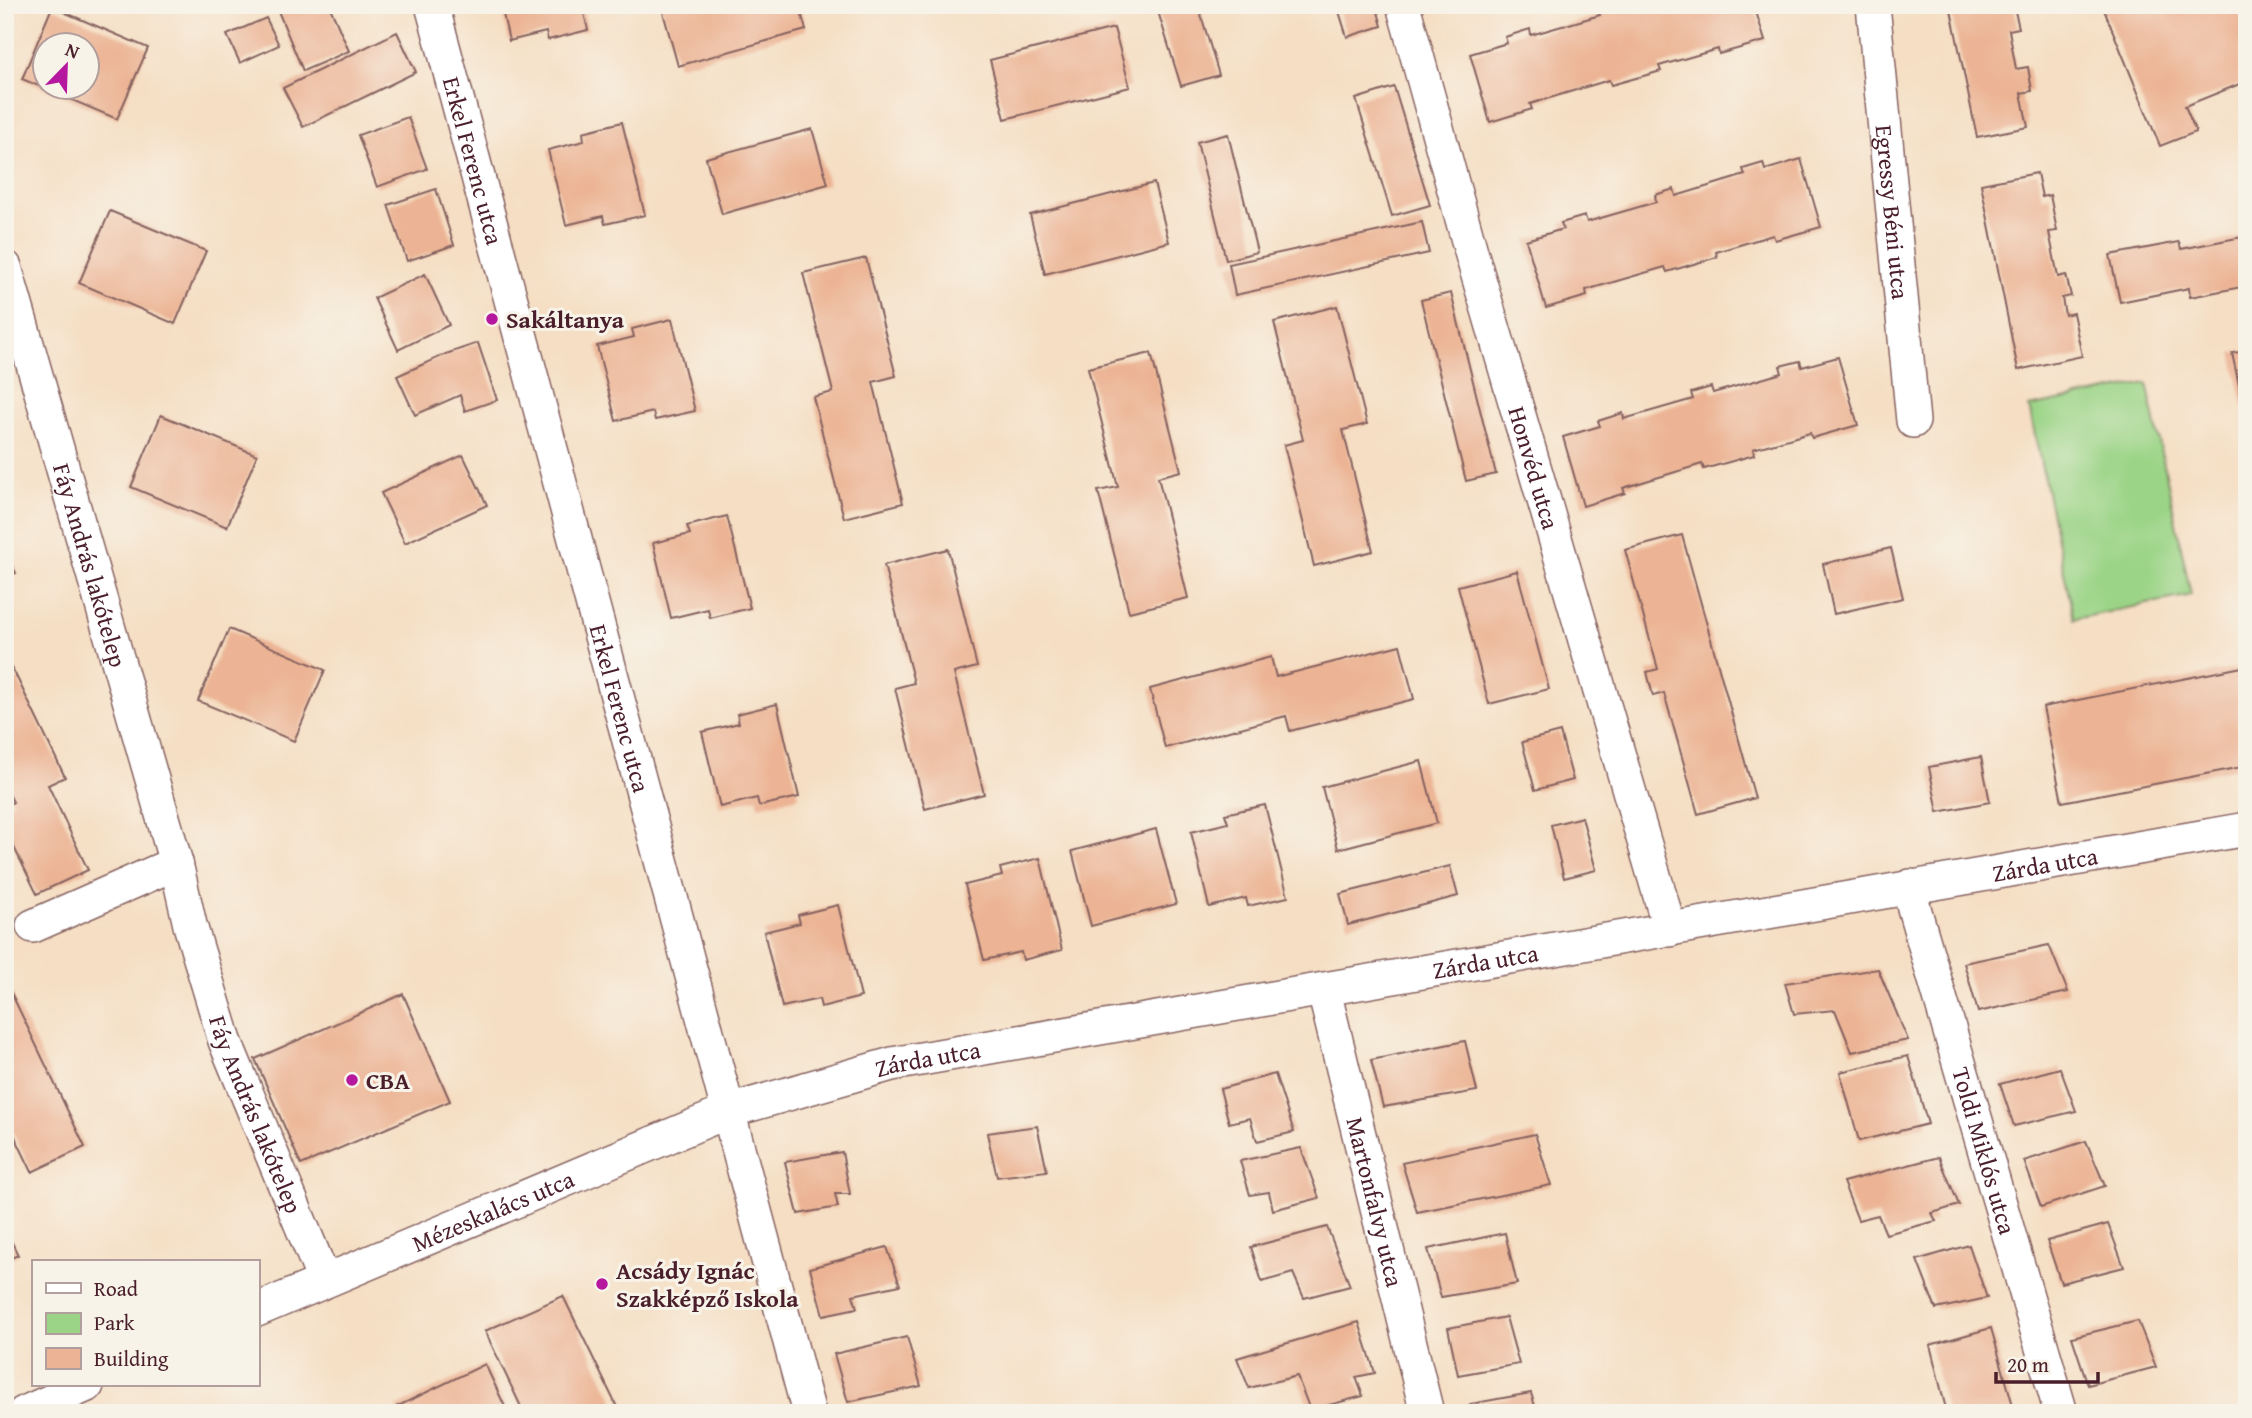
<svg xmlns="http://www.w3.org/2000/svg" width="2252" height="1418" viewBox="0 0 2252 1418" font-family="'Gentium Book Plus',serif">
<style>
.green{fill:#9bd487;stroke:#727a59;stroke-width:2}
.building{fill:#ecb494;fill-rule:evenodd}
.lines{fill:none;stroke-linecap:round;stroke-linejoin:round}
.minor-casing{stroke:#866260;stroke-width:36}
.minor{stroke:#fff;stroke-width:33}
.poi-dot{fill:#b5179e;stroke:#f7f3e8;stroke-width:2.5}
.labels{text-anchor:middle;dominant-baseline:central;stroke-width:6;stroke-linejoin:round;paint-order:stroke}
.street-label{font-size:24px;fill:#4a1f2b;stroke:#f7f3e8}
.poi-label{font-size:24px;font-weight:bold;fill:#4a1f2b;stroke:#f7f3e8;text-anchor:start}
</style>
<rect width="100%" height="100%" fill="#f7f3e8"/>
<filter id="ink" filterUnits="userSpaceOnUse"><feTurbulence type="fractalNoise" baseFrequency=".0143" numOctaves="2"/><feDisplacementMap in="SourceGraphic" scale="14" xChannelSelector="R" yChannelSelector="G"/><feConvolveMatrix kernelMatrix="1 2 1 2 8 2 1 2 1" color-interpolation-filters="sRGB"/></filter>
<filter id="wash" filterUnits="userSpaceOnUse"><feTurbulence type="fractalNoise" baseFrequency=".00686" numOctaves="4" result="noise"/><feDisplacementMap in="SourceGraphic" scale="28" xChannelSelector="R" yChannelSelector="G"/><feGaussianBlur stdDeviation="1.57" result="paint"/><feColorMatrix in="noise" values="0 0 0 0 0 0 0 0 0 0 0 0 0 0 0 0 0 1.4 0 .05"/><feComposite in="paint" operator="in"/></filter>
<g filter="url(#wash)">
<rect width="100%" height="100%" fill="#f5dec3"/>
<polygon class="green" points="2147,383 2191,595 2074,619 2029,407"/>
<g id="blocks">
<g class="building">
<polygon points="292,5 329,5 349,51 303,71 278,11"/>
<polygon points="501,5 582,5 588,30 548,40 546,32 509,41"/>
<polygon points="661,5 799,5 806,30 678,66"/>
<polygon points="1156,5 1198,5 1219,75 1181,86"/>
<polygon points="1337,5 1376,5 1382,26 1347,37"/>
<polygon points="1611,5 1618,5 1620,10 1635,5 1754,5 1765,41 1719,54 1718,49 1659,66 1661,71 1611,85 1609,80 1530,104 1532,109 1490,122 1470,54 1507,43 1505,37 1530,29 1531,35 1600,15 1598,9"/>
<polygon points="1950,5 2003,5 2004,9 2014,7 2019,28 2009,30 2016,69 2028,67 2032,91 2021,93 2028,127 1977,137"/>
<polygon points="2102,5 2236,5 2247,30 2247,81 2185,106 2196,132 2160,146"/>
<path d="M 52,7 L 148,48 L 117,119 L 22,79 ZM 46,46 L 88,46 L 88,88 L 46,88 Z"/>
<polygon points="266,18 279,45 240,63 227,35"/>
<polygon points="1114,28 1130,87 1005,119 990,60"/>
<polygon points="397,32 416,72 303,127 283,88"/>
<polygon points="1394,87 1430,205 1392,216 1356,99"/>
<polygon points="408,117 427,169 377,187 358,135"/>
<polygon points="622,122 645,215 605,224 603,216 566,225 548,150 584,141 583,132"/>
<polygon points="812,129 828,184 722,214 706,158"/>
<polygon points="1228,134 1257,252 1226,260 1197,142"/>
<polygon points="1801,159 1821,227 1775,240 1773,235 1716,252 1717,257 1667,272 1665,267 1586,290 1587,296 1546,308 1526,240 1563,229 1561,223 1585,216 1587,222 1656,202 1655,195 1674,189 1676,196 1745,175 1743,169 1763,163 1765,170"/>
<polygon points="2037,173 2042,197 2050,195 2057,231 2049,232 2058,277 2066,275 2071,296 2062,298 2065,315 2073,313 2082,356 2018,370 1981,184"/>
<polygon points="1154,183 1169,242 1045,274 1030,215"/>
<polygon points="436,189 454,245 407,261 388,205"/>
<polygon points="110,211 206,251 175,324 79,283"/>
<polygon points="1422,222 1429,253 1235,295 1229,264"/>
<polygon points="2247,236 2247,286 2190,297 2189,288 2120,302 2110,255 2179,242 2181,249"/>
<polygon points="866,258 896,376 873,382 903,503 844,518 813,397 833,392 803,273"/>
<polygon points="425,274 449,325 398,350 374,298"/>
<polygon points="1451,293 1496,474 1466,481 1421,300"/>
<polygon points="1337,306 1367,424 1343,430 1373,551 1314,566 1284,445 1303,440 1274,322"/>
<polygon points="672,319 695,411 655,420 653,412 616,421 597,346 634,337 632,329"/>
<polygon points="478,343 497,400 465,411 460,395 415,415 397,376 446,354"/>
<polygon points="2247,351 2247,418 2246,418 2232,353"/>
<polygon points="1151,353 1181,471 1158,477 1188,598 1129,612 1098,491 1118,487 1088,368"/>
<polygon points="1838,357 1858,425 1812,438 1810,433 1753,449 1754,455 1704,469 1702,464 1623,488 1625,493 1583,506 1563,437 1600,426 1598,421 1623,413 1624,419 1693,399 1691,393 1711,387 1713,393 1782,373 1780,366 1800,361 1802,367"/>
<polygon points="161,415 257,455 227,527 131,487"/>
<polygon points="463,455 487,505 405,543 381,493"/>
<polygon points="727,516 750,608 710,618 708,609 671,618 653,543 690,534 687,526"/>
<polygon points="1682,535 1755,798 1698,814 1664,693 1653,696 1647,672 1658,669 1625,550"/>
<polygon points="1891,548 1903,598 1834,614 1823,564"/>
<polygon points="948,549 977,667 954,673 984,794 925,809 895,688 914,683 884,565"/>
<polygon points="5,551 16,573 5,578"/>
<polygon points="1517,571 1549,689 1489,704 1458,586"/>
<polygon points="229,629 325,670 294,741 198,701"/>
<polygon points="1400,645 1414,699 1290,731 1286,716 1165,748 1150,689 1271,657 1276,677"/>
<polygon points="5,653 65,777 48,785 88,870 37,894 5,829 5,806 13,802 5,786"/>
<polygon points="2247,666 2247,766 2062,802 2043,707"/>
<polygon points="777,704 799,797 759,806 757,798 720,807 702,732 739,723 737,714"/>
<polygon points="1560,732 1573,780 1535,790 1522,742"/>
<polygon points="1981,757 1990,802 1938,812 1929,767"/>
<polygon points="1421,761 1437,823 1338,849 1322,787"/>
<polygon points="1265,805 1288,897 1248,906 1246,898 1209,907 1191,832 1228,823 1225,814"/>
<polygon points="1582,817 1596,870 1564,878 1551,825"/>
<polygon points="1156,829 1176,904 1091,926 1072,851"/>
<polygon points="1040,858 1062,950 1023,960 1021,952 984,960 965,885 1002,876 1000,868"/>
<polygon points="1450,866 1458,896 1348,925 1340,894"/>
<polygon points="838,905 861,997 821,1007 819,999 782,1007 764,932 800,923 798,915"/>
<polygon points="2049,945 2068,992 1978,1012 1964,963"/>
<polygon points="1878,969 1908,1040 1852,1052 1835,1010 1794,1014 1785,983"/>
<polygon points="5,980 85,1147 32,1172 5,1116"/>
<polygon points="403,994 450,1101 301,1165 255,1059"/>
<polygon points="1465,1041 1477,1091 1383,1107 1371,1060"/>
<polygon points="1908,1056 1928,1124 1859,1141 1840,1072"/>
<polygon points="2060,1068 2076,1111 2014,1126 2000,1084"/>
<polygon points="1275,1074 1294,1132 1257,1141 1250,1118 1229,1123 1220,1089"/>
<polygon points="1037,1126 1047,1171 997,1177 987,1133"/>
<polygon points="1535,1134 1551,1185 1417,1212 1402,1163"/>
<polygon points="2086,1141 2105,1186 2041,1207 2024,1161"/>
<polygon points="1301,1148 1319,1198 1273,1210 1269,1192 1250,1195 1240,1161"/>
<polygon points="842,1152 850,1194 835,1194 838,1207 798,1214 785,1162"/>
<polygon points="1939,1157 1959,1205 1932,1213 1936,1221 1886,1234 1878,1215 1858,1220 1843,1182"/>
<polygon points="2108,1224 2124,1267 2061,1283 2047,1241"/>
<polygon points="1327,1227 1350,1286 1304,1298 1293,1273 1262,1282 1251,1247"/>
<polygon points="5,1228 18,1255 5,1261"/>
<polygon points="1505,1233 1517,1284 1441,1297 1428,1249"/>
<polygon points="1969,1245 1987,1298 1936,1309 1917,1260"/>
<polygon points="887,1247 900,1285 853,1295 857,1308 823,1315 810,1268"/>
<polygon points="563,1296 620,1413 524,1413 485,1331"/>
<polygon points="1506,1317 1519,1364 1458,1375 1448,1328"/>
<polygon points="2138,1321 2156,1367 2088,1385 2072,1337"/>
<polygon points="1359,1322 1375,1373 1356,1377 1363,1396 1310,1410 1297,1376 1249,1388 1237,1358"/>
<polygon points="1991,1328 2014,1409 2001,1413 1947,1413 1930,1345"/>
<polygon points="907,1337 921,1386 848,1402 834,1354"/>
<polygon points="485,1364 508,1413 399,1413 396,1407"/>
<polygon points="1531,1393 1537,1413 1472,1413 1470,1404"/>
</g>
</g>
</g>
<g filter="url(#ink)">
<use href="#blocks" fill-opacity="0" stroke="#866260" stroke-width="2"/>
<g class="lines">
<defs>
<g id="minor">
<path id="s1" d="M 432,5 L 809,1413"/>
<path id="s2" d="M 1403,5 L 1472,255 L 1670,930"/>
<path id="s3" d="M 1873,5 L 1913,421"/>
<path id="s4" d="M 5,267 L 176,863 L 190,925 L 225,1041 L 324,1280"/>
<path id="s5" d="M 1910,886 L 1914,908 L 2061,1413"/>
<polyline points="33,926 176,863"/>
<path id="s6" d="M 1324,991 L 1427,1413"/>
<path id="s7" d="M 257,1310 L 729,1111 L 892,1064 L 2247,829"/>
<polyline points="24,1413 87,1385"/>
</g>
</defs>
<use href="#minor" class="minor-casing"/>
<use href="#minor" class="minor"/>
</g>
</g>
<g class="poi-dot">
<circle cx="492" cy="319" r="7"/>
<circle cx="352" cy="1080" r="7"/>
<circle cx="602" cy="1284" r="7"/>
</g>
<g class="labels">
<g class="street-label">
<text stroke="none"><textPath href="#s1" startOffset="161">Erkel Ferenc utca</textPath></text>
<text stroke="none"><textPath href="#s3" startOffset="208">Egressy Béni utca</textPath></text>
<text stroke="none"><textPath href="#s2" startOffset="481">Honvéd utca</textPath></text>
<text stroke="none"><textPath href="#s4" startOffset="310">Fáy András lakótelep</textPath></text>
<text stroke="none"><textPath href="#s1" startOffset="728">Erkel Ferenc utca</textPath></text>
<text stroke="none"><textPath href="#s7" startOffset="1852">Zárda utca</textPath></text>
<text stroke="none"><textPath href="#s7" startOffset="1284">Zárda utca</textPath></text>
<text stroke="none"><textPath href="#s7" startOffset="718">Zárda utca</textPath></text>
<text stroke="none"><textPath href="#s4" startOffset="884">Fáy András lakótelep</textPath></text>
<text stroke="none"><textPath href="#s5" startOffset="275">Toldi Miklós utca</textPath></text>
<text stroke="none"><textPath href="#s6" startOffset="217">Martonfalvy utca</textPath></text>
<text stroke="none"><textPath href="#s7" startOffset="256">Mézeskalács utca</textPath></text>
</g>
<g class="poi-label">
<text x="506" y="319">Sakáltanya</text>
<text x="366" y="1080">CBA</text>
<text x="616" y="1270">Acsády Ignác<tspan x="616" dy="28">Szakképző Iskola</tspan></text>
</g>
</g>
<rect width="2252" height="1418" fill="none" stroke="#f7f3e8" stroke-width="28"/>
<rect x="32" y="1260" width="228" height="126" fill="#f7f3e8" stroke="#b29e9c" stroke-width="2"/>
<rect x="46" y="1283" width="35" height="10" fill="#ffffff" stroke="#b29e9c" stroke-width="2"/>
<text x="94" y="1296" font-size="21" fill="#4a1f2b">Road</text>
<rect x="46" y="1313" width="35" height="21" fill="#9bd487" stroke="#b29e9c" stroke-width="2"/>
<text x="94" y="1330" font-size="21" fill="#4a1f2b">Park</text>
<rect x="46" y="1348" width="35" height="21" fill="#ecb494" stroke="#b29e9c" stroke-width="2"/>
<text x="94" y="1366" font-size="21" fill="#4a1f2b">Building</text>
<g transform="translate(66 66) rotate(23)"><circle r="33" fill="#f7f3e8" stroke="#b29e9c" stroke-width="2"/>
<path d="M0-5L12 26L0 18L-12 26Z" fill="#b5179e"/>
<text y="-10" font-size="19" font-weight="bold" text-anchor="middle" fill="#4a1f2b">N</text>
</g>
<path d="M1996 1372v10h102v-10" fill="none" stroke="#4a1f2b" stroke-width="3.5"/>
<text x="2007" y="1372" font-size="21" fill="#4a1f2b" stroke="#f7f3e8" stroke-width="5" paint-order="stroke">20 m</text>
</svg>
